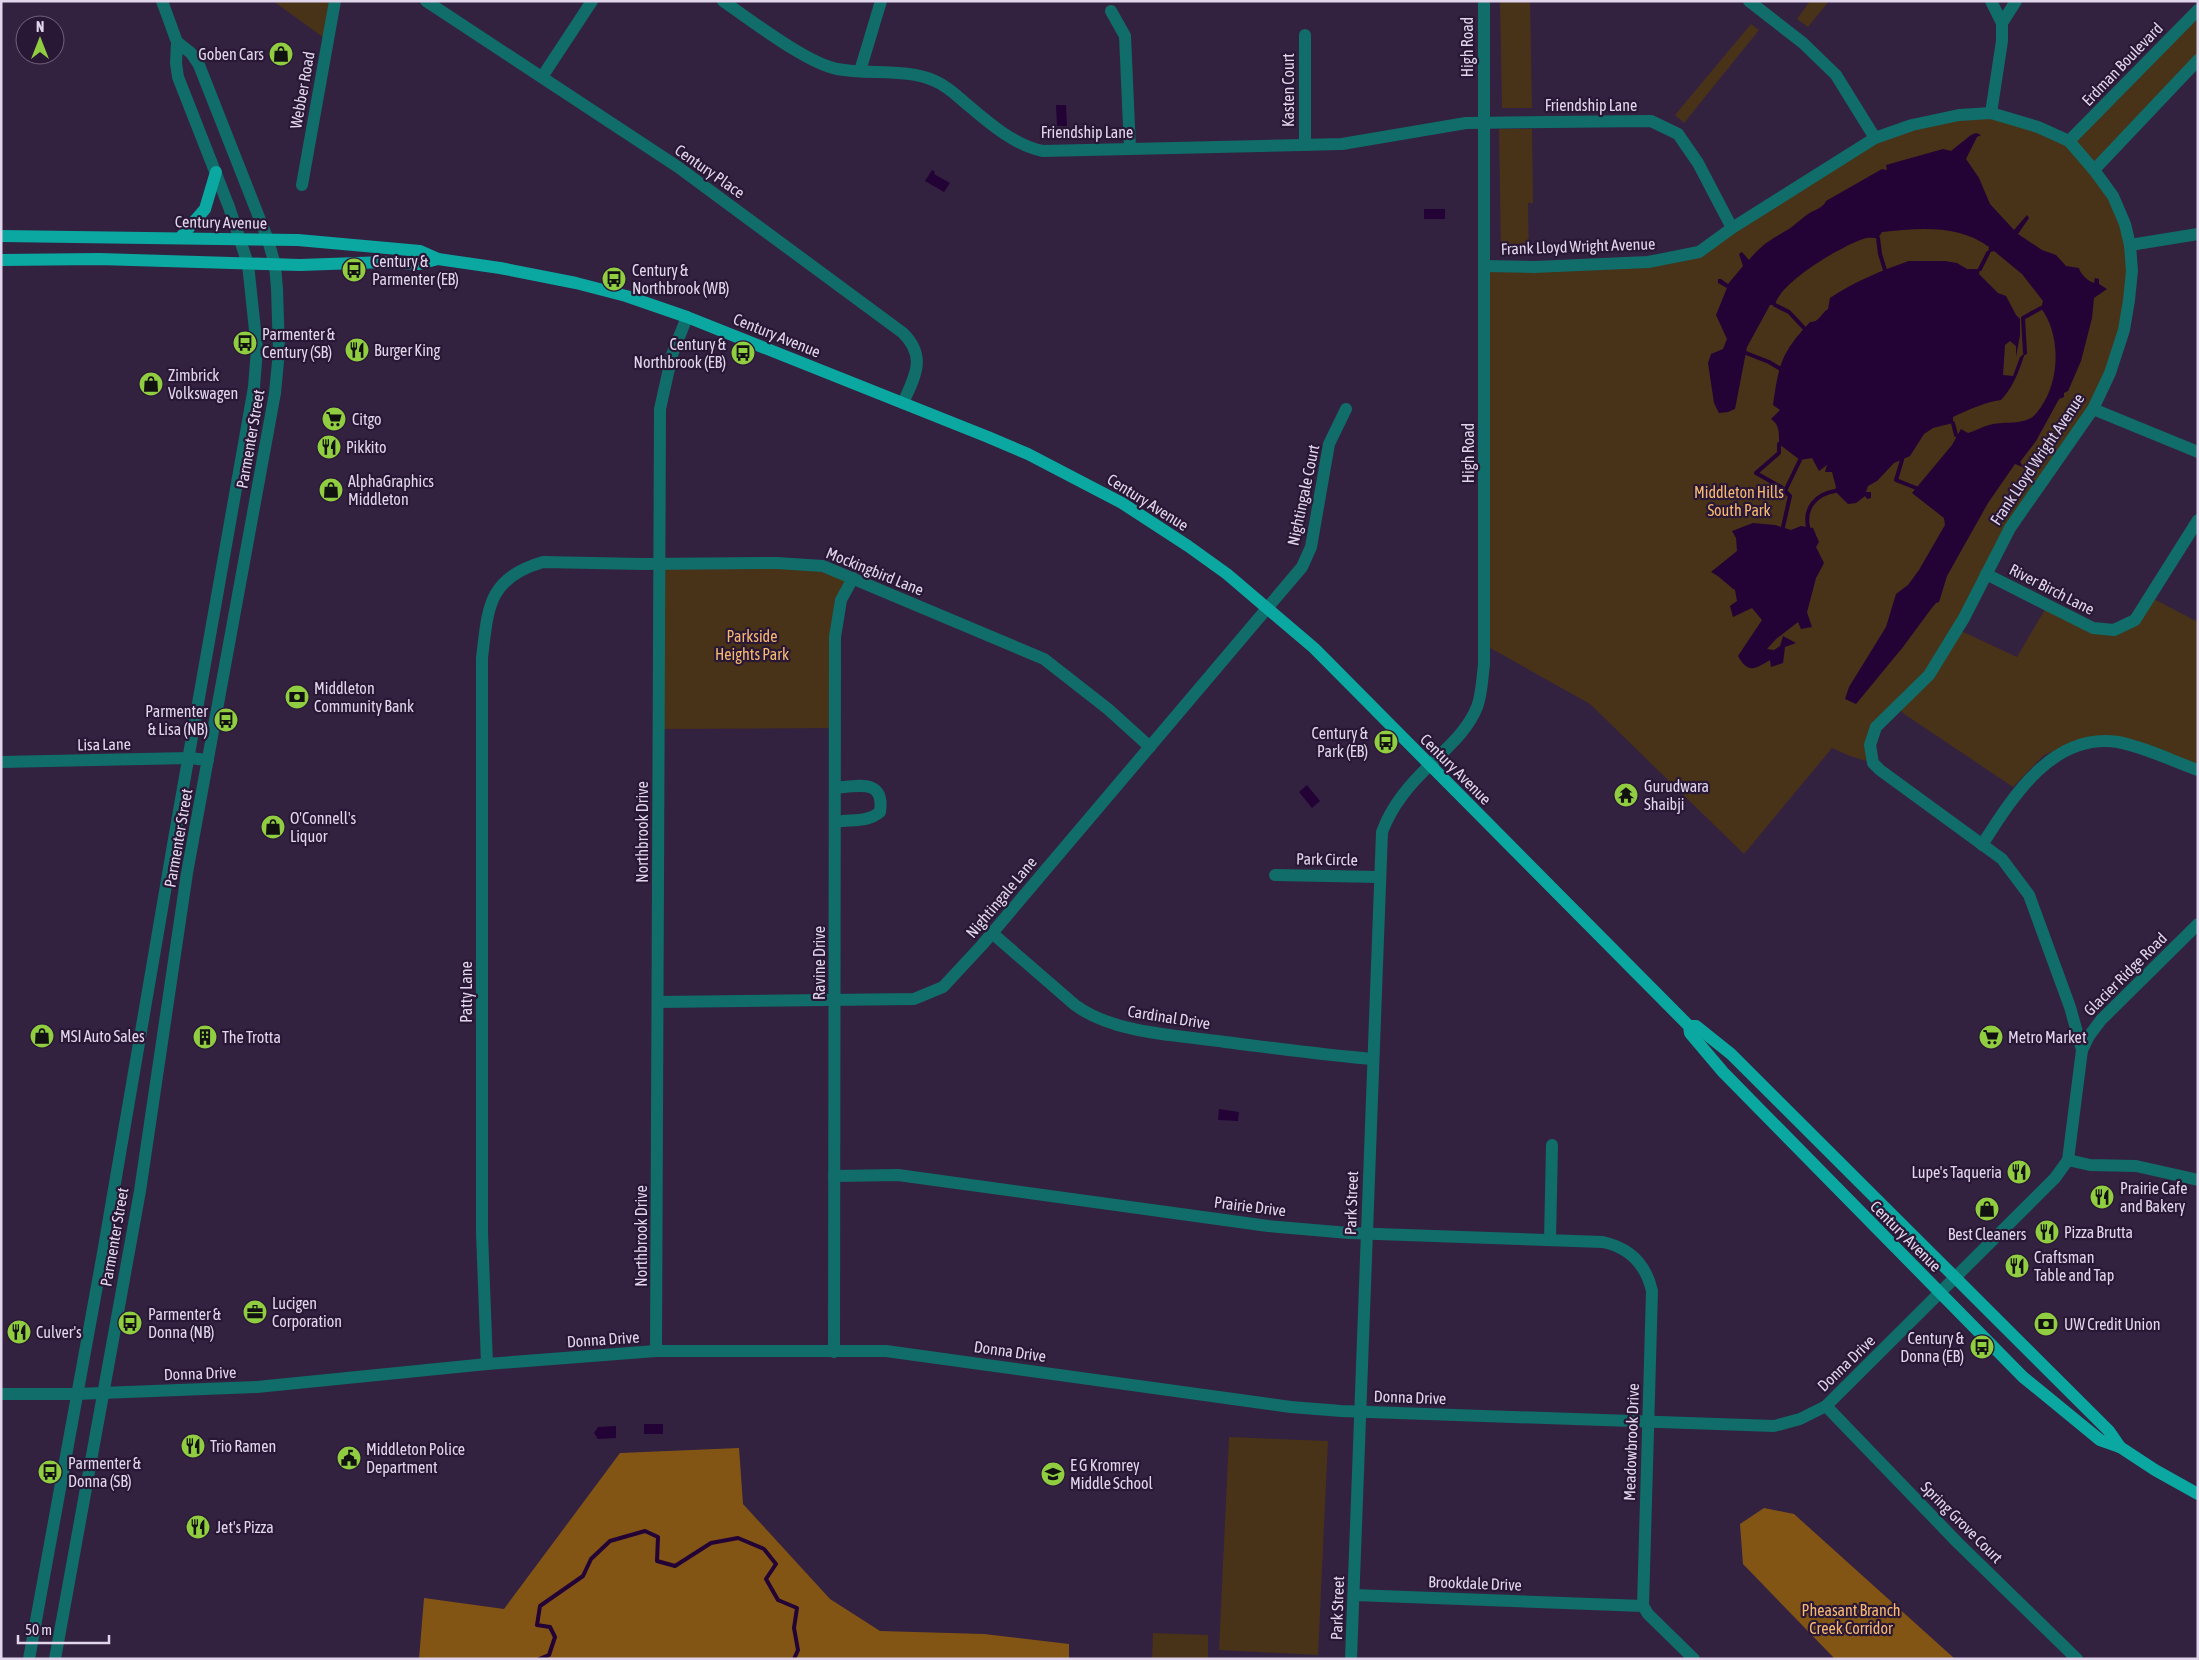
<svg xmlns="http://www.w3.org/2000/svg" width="2199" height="1660" viewBox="0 0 2199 1660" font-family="'Asap Condensed',sans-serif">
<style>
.green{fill:#483218}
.forest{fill:#835515}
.water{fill:#230236}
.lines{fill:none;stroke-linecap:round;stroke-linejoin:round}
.stream{stroke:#230236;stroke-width:4}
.minor{stroke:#106d69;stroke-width:12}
.major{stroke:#0aa8a1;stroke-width:12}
.labels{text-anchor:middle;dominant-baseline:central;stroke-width:4.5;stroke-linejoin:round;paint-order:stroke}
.street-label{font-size:16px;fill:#e1d6eb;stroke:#291736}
.poi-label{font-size:16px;fill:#e1d6eb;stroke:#291736;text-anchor:start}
.park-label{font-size:16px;fill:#f7b970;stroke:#291736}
</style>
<rect width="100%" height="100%" fill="#332140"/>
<g class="green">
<polygon points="273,1 335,1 327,40"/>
<polygon points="1500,1 1530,1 1532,108 1502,108"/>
<polygon points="1810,1 1829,1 1808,27 1797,19"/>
<polygon points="2198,10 2198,60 2094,170 2113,196 2132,271 2110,373 2010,528 1957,629 2017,657 2047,606 2093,628 2135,620 2150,597 2198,622 2198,766 2129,741 2076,740 2043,756 2013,787 1904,714 1897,706 1876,727 1873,763 1850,756 1832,748 1744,854 1590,704 1485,645 1484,266 1534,267 1699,252 1875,138 1991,113 2069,141"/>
<polygon points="1751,24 1759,30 1684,123 1675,115"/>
<polygon points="1499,129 1532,129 1533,203 1528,203 1529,255 1501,256"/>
<polygon points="777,563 853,578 841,600 835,728 658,729 659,564"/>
<polygon points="1229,1437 1328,1441 1318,1655 1219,1650"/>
<polygon points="1153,1633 1208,1635 1208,1659 1152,1659"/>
</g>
<g class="forest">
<polygon points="739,1448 743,1504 830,1599 880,1631 984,1634 1069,1644 1069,1659 419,1659 424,1598 504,1609 620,1453"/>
<polygon points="1764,1508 1794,1514 1955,1659 1835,1659 1743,1564 1740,1524"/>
</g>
<g class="water">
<polygon points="1056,105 1066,105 1067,126 1057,126"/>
<path d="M 1976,133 L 1981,135 L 1977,137 L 1966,159 L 1979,178 L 1990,204 L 2014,230 L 2027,215 L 2029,218 L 2018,234 L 2042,250 L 2056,255 L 2066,266 L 2079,268 C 2080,274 2088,281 2094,283 L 2095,278 L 2099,279 L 2099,284 L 2107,289 L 2094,298 L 2092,318 L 2081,361 L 2068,391 L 2064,393 L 2064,397 L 2059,399 L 2036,441 L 2020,462 L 2023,467 L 2015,464 L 1988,503 L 1947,576 L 1939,602 L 1936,603 L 1931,609 L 1903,647 L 1856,704 L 1845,699 L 1849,687 L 1886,627 L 1896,594 L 1908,585 L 1919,570 L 1945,525 L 1944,518 L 1912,493 L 1952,445 L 1961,429 L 1968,433 C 1975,431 1982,427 1989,425 C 2003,421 2018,425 2031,418 C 2035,416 2038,411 2041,407 C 2060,380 2061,335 2041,308 L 2043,301 L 2022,274 L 1994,251 L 1988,253 L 1989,247 C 1959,224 1917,228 1882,232 L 1878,238 C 1873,238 1867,237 1863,239 C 1840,247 1780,282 1775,305 L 1770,305 L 1747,347 L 1735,409 L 1728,412 L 1719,413 L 1714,403 L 1708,363 L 1711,354 L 1723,349 L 1727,339 L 1716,315 L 1727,288 L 1718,283 L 1718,279 L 1721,279 L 1728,284 L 1743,266 L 1739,254 L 1742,252 L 1749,260 C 1763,243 1772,239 1789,229 C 1796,224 1801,219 1808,214 C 1814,210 1823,208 1826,201 L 1882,169 L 1887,170 L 1886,165 L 1943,149 L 1951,151 L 1971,135 Z"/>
<polygon points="932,170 935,172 934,174 950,183 944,192 925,181"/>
<rect x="1424" y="209" width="21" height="10"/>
<path d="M 1909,261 L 1945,261 L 1957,263 L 1967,269 L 1980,269 L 1979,274 L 1998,293 L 2006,296 L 2016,315 L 2020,319 L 2020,335 L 2016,357 L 2016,346 L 2010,341 L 2005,345 L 2003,375 L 2013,376 L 2020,357 L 2025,353 C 2019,371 2014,386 2001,400 C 1985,402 1968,410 1953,417 L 1953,423 L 1933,428 L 1924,434 L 1910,456 L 1894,463 L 1877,481 L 1868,486 L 1866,492 L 1871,492 L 1871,498 L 1867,499 L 1865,496 L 1856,503 L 1848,504 L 1835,491 L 1836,487 L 1832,472 L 1825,472 L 1827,465 L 1819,471 L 1812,458 L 1800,460 L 1779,444 C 1779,434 1780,425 1771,419 L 1780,410 L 1773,405 C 1779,364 1781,353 1810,322 C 1820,322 1820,314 1828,309 L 1830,298 C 1855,281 1881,271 1909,261 Z"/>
<path d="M 1753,523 L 1775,525 L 1791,530 L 1801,526 L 1813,528 L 1819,542 L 1816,547 L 1824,563 L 1816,578 L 1807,612 L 1812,627 L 1801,629 L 1798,622 L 1776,639 L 1767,649 L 1774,650 L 1780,646 L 1783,636 L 1796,643 L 1785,647 L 1783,663 L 1771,667 L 1770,660 C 1755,669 1748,674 1738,656 L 1762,620 L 1752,608 L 1733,617 L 1730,606 L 1737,601 L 1735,590 C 1726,584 1721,577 1711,572 L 1737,551 L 1736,538 L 1732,531 Z"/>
<polygon points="1307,785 1320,801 1312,808 1299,792"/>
<polygon points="1219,1109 1239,1112 1238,1121 1218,1120"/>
<rect x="644" y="1424" width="19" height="10"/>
<polygon points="616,1426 616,1438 598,1439 594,1433 598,1427"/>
</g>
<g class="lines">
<g class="stream">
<polyline points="1878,238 1880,254 1885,270"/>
<polyline points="1980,269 1988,253"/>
<polyline points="1775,305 1789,312 1804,328"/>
<polyline points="1746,353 1769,362 1779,368"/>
<polyline points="2025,353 2023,318 2041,308"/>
<polyline points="1953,423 1956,435"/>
<polyline points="1779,444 1779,453 1756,473 1781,487 1790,496 1783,527"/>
<polyline points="1902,460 1896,480 1916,488"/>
<polyline points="1785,491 1800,460"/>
<path d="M 1808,527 C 1804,508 1816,494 1835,491"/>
<polyline points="539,1659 549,1655 555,1637 550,1627 537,1625 540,1606 583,1576 591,1559 610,1541 645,1531 658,1537 657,1561 675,1566 711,1543 738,1538 764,1549 776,1564 766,1579 778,1600 797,1608 794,1628 798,1650 794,1659"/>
</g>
<g class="minor">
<path d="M 426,1 L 678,167 L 903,333 C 927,357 915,376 903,403"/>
<path d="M 723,1 C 751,20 806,63 837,69 C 868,75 907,68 935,81 C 949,87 958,97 969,106 C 990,124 1016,146 1043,151 L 1342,144 L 1466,123 L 1651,121 L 1678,134 L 1698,163 L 1732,228"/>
<polyline points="1749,1 1803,43 1836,75 1875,138"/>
<polyline points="1991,1 2002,23"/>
<polyline points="1111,11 1125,36 1130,149"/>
<polyline points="1305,35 1305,145"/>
<polyline points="860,71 881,1"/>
<polyline points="542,77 592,1"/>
<polyline points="1991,113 2002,41 2002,23 2016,1"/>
<polyline points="2069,141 2198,10"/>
<polyline points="2094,170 2198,60"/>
<polyline points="302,185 335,1"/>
<polyline points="2130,245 2198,234"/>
<polyline points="2093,409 2198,452"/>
<polyline points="1986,574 2093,628 2114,630 2135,620 2198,520"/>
<polyline points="1,762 189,758 208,760"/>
<path d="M 835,788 C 858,786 885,778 880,812 C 867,823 852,819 835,822"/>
<path d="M 1982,845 C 2012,798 2052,732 2118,742 C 2145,747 2172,761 2198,770"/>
<polyline points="1275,875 1379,877"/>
<path d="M 992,933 L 1075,1005 C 1114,1034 1178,1035 1225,1042 C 1274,1048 1323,1055 1372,1059"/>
<polyline points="658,1002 914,999 943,987 982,945 1302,567 1311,547 1329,444 1346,409"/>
<polyline points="2082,1050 2089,1036 2101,1020 2198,924"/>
<polyline points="2068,1160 2090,1165 2136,1166 2198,1180"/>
<path d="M 834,1176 L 898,1175 L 1268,1226 L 1349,1233 L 1603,1242 C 1630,1248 1646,1264 1652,1291 L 1643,1606"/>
<polyline points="1550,1240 1552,1145"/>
<polyline points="656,1351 660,409 672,355 687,317"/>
<polyline points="834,1352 835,637 841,600 853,578"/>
<path d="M 487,1364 L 482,1233 L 482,658 C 488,609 487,578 543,562 L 642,564 L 777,563 L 823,566 L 1044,659 L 1108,709 L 1150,747"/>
<polyline points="1,1394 76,1394 257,1387 487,1364 656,1351 886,1351 1291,1407 1341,1411 1774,1426 1800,1419 1826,1406 2055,1178 2068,1160 2082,1050 2070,1007 2029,895 2002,859 1880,770 1873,763 1870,745 1876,727 1929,675 1964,618 2010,528 2093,409 2110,373 2124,330 2129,300 2132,271 2130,245 2125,224 2113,196 2094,170 2069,141 2038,127 1991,113 1959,115 1912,125 1875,138 1732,228 1699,252 1648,262 1534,267 1484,266"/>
<polyline points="1826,1406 1958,1543 2077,1659"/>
<polyline points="1354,1595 1643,1606 1648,1614 1694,1659"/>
<polyline points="29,1659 103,1253 174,839 254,387 257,349 248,264 229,207 178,77 176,63 177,42 162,1"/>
<polyline points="55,1659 140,1191 187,873 275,393 279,351 277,289 275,265 268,240 199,65 191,53 177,42"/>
<path d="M 1351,1659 L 1382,832 C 1392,805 1410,784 1431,764 C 1448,747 1468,730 1477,707 C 1482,694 1482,679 1484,665 L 1484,1"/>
</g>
<g class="major">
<polyline points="1,236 298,240 420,251 438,259 500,268 576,283 626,296 687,317 988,437 1028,454 1122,503 1188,546 1227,574 1314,648 1689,1026 1690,1033 1723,1072 2023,1377 2100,1440 2120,1447 2155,1470 2198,1494"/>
<polyline points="180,238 205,209 216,172"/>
<polyline points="1,260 99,259 300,265 386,262 419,264 438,259"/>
<polyline points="1689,1026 1696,1026 1731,1054 2109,1431 2120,1447"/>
</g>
</g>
<defs>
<symbol id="shop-disc" viewBox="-11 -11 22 22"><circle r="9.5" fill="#91cd40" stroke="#291736"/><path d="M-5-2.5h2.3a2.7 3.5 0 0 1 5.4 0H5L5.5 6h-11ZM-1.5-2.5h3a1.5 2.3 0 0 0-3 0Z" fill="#111"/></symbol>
<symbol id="bus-disc" viewBox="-11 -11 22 22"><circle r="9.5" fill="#91cd40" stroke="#291736"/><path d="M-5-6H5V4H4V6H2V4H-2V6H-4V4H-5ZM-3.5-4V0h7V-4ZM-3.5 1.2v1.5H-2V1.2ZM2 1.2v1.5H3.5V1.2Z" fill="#111"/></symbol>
<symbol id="restaurant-disc" viewBox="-11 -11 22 22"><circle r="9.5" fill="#91cd40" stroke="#291736"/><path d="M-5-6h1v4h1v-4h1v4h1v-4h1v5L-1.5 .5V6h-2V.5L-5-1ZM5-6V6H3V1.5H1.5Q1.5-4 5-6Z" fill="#111"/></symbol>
<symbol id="supermarket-disc" viewBox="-11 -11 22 22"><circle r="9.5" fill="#91cd40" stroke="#291736"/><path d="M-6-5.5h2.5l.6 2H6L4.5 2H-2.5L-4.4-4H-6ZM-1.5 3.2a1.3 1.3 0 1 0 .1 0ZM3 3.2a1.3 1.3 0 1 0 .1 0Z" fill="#111"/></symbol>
<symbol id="bank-disc" viewBox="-11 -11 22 22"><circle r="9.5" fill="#91cd40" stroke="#291736"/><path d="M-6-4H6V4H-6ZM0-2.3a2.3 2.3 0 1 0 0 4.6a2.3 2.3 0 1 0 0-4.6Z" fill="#111"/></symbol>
<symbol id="temple-disc" viewBox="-11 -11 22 22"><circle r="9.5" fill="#91cd40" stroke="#291736"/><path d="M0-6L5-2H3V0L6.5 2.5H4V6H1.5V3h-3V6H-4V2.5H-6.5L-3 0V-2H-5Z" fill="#111"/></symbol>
<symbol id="building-disc" viewBox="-11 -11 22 22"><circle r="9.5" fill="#91cd40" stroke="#291736"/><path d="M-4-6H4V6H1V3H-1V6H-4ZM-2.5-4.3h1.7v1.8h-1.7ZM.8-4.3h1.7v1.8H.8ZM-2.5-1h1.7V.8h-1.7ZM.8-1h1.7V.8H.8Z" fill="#111"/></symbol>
<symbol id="office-disc" viewBox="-11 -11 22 22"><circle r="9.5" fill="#91cd40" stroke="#291736"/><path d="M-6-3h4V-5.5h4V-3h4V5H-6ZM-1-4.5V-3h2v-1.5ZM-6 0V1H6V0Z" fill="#111"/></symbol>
<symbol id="civic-disc" viewBox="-11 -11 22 22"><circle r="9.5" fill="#91cd40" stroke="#291736"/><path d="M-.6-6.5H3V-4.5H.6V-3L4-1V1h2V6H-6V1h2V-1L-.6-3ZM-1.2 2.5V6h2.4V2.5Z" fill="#111"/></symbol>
<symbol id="school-disc" viewBox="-11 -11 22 22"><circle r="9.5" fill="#91cd40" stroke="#291736"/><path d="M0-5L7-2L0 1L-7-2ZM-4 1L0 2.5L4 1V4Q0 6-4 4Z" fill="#111"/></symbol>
</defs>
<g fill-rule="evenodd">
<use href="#shop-disc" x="267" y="40" width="28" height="28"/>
<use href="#bus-disc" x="340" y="256" width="28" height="28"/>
<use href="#bus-disc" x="600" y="265" width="28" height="28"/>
<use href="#bus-disc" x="231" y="329" width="28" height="28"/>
<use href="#restaurant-disc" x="343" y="336" width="28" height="28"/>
<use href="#bus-disc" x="729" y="339" width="28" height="28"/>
<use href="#shop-disc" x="137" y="370" width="28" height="28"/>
<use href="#supermarket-disc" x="320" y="405" width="28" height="28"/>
<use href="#restaurant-disc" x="315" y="433" width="28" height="28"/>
<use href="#shop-disc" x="317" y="476" width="28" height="28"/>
<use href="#bank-disc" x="283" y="683" width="28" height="28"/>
<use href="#bus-disc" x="212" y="706" width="28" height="28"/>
<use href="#bus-disc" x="1372" y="728" width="28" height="28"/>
<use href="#temple-disc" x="1612" y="781" width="28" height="28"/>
<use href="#shop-disc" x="259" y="813" width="28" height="28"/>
<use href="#shop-disc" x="28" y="1022" width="28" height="28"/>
<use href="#building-disc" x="191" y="1023" width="28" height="28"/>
<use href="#supermarket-disc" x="1977" y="1023" width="28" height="28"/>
<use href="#restaurant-disc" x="2005" y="1158" width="28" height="28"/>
<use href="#restaurant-disc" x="2088" y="1183" width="28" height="28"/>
<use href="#shop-disc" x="1973" y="1195" width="28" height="28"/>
<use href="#restaurant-disc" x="2033" y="1218" width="28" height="28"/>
<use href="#restaurant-disc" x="2003" y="1252" width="28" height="28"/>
<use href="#office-disc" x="241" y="1298" width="28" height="28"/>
<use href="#bus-disc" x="116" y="1309" width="28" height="28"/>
<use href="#bank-disc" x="2032" y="1310" width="28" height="28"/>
<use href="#restaurant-disc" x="5" y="1318" width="28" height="28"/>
<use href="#bus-disc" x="1968" y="1333" width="28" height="28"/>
<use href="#restaurant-disc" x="179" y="1432" width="28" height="28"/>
<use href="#civic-disc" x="335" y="1444" width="28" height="28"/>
<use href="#bus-disc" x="36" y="1458" width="28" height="28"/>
<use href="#school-disc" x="1039" y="1460" width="28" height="28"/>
<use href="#restaurant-disc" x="184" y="1513" width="28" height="28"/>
</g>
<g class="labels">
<g class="street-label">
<text transform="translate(1467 47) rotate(-90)">High Road</text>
<text transform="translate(2122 64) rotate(-46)">Erdman Boulevard</text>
<text transform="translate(302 90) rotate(-80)">Webber Road</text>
<text transform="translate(1288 90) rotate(-90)">Kasten Court</text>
<text x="1591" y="105">Friendship Lane</text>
<text x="1087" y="132">Friendship Lane</text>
<text transform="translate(710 171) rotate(35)">Century Place</text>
<text transform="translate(221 222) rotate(1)">Century Avenue</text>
<text transform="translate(1578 246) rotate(-2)">Frank Lloyd Wright Avenue</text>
<text transform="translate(777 335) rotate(22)">Century Avenue</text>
<text transform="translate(250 439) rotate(-80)">Parmenter Street</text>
<text transform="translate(1468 453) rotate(-90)">High Road</text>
<text transform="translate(2037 459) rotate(-56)">Frank Lloyd Wright Avenue</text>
<text transform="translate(1303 495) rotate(-78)">Nightingale Court</text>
<text transform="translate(1148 502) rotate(32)">Century Avenue</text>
<text transform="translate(875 571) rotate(22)">Mockingbird Lane</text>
<text transform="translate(2052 589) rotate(27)">River Birch Lane</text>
<text transform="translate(104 744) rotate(-1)">Lisa Lane</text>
<text transform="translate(1456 769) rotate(45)">Century Avenue</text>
<text transform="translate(642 832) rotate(-90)">Northbrook Drive</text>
<text transform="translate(178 838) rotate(-80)">Parmenter Street</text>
<text transform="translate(1327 859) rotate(1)">Park Circle</text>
<text transform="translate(1001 897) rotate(-50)">Nightingale Lane</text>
<text transform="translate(819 963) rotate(-90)">Ravine Drive</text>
<text transform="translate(2125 974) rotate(-45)">Glacier Ridge Road</text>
<text transform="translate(466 992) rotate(-90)">Patty Lane</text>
<text transform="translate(1169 1017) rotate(9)">Cardinal Drive</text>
<text transform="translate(1351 1203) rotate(-88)">Park Street</text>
<text transform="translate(1250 1206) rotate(7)">Prairie Drive</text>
<text transform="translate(641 1236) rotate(-90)">Northbrook Drive</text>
<text transform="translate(1906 1236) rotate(45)">Century Avenue</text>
<text transform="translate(114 1237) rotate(-80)">Parmenter Street</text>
<text transform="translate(603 1339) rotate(-4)">Donna Drive</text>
<text transform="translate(1010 1351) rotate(8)">Donna Drive</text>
<text transform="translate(1846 1363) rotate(-44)">Donna Drive</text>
<text transform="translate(200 1373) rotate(-2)">Donna Drive</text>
<text transform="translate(1410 1397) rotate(2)">Donna Drive</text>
<text transform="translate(1631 1442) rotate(-88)">Meadowbrook Drive</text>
<text transform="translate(1962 1522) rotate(45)">Spring Grove Court</text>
<text transform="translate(1475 1583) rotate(2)">Brookdale Drive</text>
<text transform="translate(1337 1608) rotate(-88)">Park Street</text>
</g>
<g class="poi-label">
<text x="264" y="54" text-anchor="end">Goben Cars</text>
<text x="372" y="261">Century &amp;<tspan x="372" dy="18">Parmenter (EB)</tspan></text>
<text x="632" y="270">Century &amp;<tspan x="632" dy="18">Northbrook (WB)</tspan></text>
<text x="262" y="334">Parmenter &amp;<tspan x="262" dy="18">Century (SB)</tspan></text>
<text x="726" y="344" text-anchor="end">Century &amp;<tspan x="726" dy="18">Northbrook (EB)</tspan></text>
<text x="374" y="350">Burger King</text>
<text x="168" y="375">Zimbrick<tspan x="168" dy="18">Volkswagen</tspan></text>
<text x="352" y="419">Citgo</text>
<text x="346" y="447">Pikkito</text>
<text x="348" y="481">AlphaGraphics<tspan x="348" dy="18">Middleton</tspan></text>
<text x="314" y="688">Middleton<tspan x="314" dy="18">Community Bank</tspan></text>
<text x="208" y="711" text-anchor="end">Parmenter<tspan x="208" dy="18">&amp; Lisa (NB)</tspan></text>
<text x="1368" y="733" text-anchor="end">Century &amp;<tspan x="1368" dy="18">Park (EB)</tspan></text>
<text x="1644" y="786">Gurudwara<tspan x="1644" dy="18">Shaibji</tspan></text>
<text x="290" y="818">O'Connell's<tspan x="290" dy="18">Liquor</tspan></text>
<text x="60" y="1036">MSI Auto Sales</text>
<text x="222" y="1037">The Trotta</text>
<text x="2008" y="1037">Metro Market</text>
<text x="2002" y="1172" text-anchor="end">Lupe's Taqueria</text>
<text x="2120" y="1188">Prairie Cafe<tspan x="2120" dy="18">and Bakery</tspan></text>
<text x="2064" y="1232">Pizza Brutta</text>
<text x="1987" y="1234" text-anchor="middle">Best Cleaners</text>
<text x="2034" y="1257">Craftsman<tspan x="2034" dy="18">Table and Tap</tspan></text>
<text x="272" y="1303">Lucigen<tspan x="272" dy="18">Corporation</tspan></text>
<text x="148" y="1314">Parmenter &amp;<tspan x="148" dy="18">Donna (NB)</tspan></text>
<text x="2064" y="1324">UW Credit Union</text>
<text x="36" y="1332">Culver's</text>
<text x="1964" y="1338" text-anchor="end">Century &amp;<tspan x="1964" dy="18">Donna (EB)</tspan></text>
<text x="210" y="1446">Trio Ramen</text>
<text x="366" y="1449">Middleton Police<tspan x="366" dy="18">Department</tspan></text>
<text x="68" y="1463">Parmenter &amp;<tspan x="68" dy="18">Donna (SB)</tspan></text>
<text x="1070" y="1465">E G Kromrey<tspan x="1070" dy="18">Middle School</tspan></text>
<text x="216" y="1527">Jet's Pizza</text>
</g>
<g class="park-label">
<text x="1739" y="492">Middleton Hills<tspan x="1739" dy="18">South Park</tspan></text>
<text x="752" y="636">Parkside<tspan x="752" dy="18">Heights Park</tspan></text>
<text x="1851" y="1610">Pheasant Branch<tspan x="1851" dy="18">Creek Corridor</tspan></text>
</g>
</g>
<rect width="2199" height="1660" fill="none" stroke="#e1d6eb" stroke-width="5"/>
<g transform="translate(40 40)"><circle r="24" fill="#291736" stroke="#73637e"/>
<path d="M0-4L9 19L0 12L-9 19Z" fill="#91cd40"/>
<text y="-8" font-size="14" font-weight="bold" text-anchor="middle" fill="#e1d6eb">N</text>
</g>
<path d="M18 1635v8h91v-8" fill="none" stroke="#e1d6eb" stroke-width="2.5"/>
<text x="25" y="1635" font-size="15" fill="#e1d6eb" stroke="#291736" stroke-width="4" paint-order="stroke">50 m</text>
</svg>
